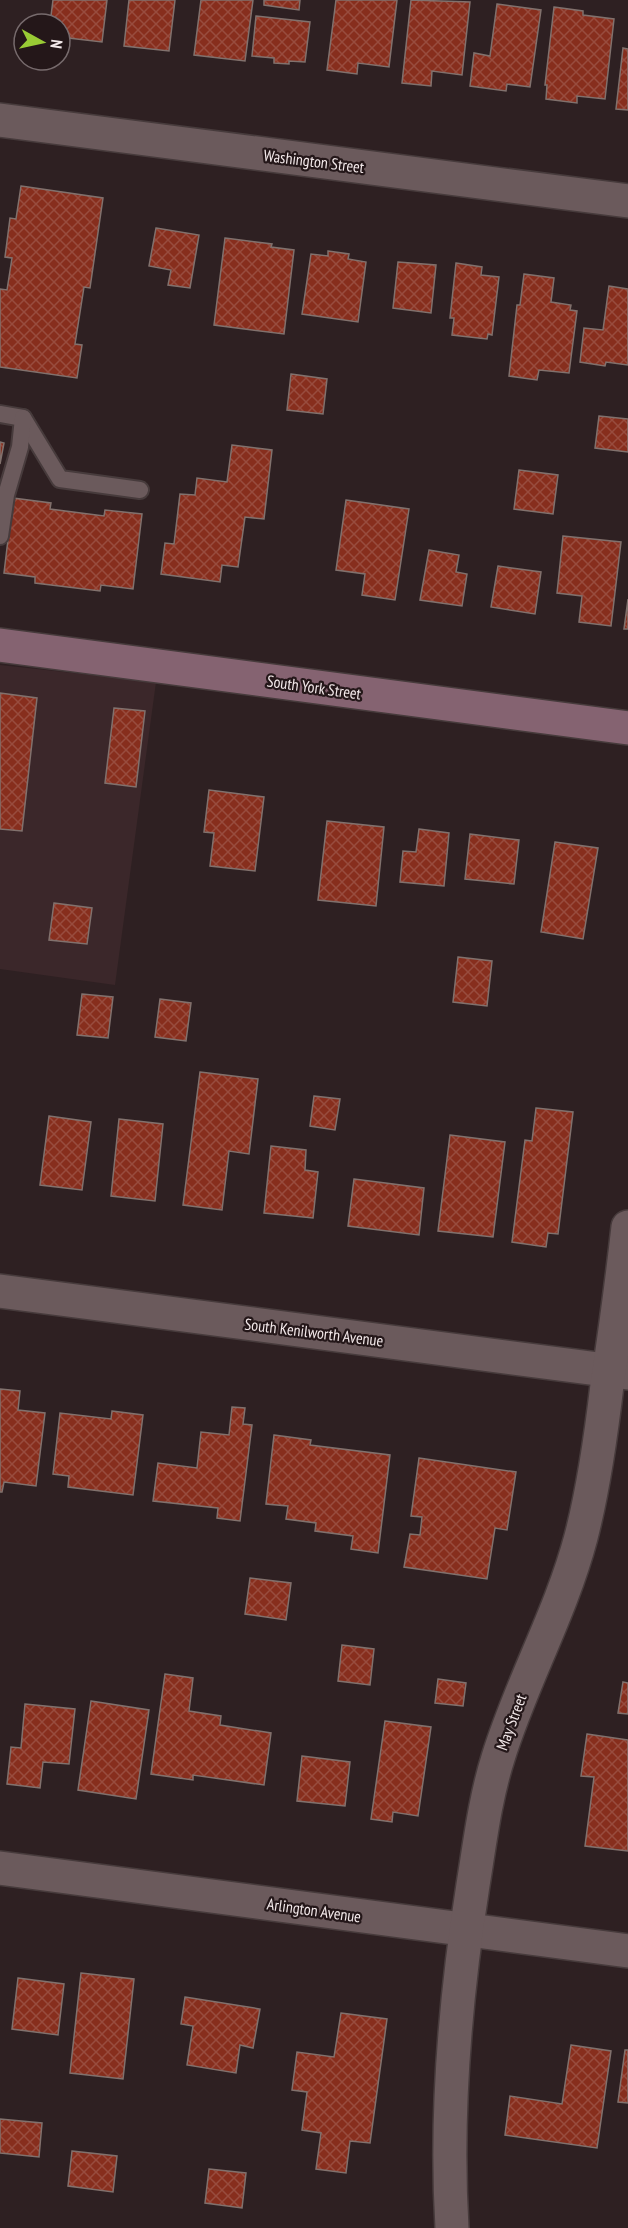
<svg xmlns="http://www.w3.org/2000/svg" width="628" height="2228" viewBox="0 0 628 2228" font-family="'PT Sans Narrow',sans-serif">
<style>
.built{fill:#3b272a}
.building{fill:url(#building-cross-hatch);stroke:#81716d;stroke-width:1.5}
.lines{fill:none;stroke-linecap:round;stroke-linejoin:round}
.service-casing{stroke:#473b3c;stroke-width:20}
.minor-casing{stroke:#473b3c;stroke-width:36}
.secondary-casing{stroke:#473b3c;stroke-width:36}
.service{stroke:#6b5a5c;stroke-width:16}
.minor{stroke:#6b5a5c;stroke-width:33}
.secondary{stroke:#856371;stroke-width:33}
.labels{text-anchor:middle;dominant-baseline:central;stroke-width:4.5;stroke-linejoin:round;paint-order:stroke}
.street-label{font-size:16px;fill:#f3e9ea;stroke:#241719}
</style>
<defs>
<pattern id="building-cross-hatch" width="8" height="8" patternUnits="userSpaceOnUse" patternTransform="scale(1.5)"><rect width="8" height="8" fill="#872e1d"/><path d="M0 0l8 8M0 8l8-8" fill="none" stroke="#984c3e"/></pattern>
</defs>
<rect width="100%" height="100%" fill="#2e2022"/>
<polygon class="built" points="0,665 156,682 115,985 0,969"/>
<g class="building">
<polygon points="53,0 107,0 102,42 60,37 60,24 50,24"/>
<polygon points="129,0 175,0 169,51 124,46"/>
<polygon points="201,0 253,0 245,61 194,55"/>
<polygon points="264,0 300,0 299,10 264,5"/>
<polygon points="336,0 397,0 389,67 358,63 357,74 327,70"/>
<polygon points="411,0 470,2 462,75 432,71 431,86 402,83"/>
<polygon points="497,4 541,10 530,87 507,84 506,91 470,86 474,53 490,56"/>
<polygon points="554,7 583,11 583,15 614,19 605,99 577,96 577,103 546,99 547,85 545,85"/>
<polygon points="256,16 310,22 305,62 289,61 289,64 274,63 274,58 252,56"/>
<polygon points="623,48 628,49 628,110 616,109"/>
<polygon points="21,186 103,198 90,288 84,287 75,344 82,345 77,378 0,367 0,289 7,290 12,258 5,257 10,218 16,219"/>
<polygon points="156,228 199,235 190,288 168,285 171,270 149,266"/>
<polygon points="225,238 272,244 271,247 294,250 284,334 214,325"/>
<polygon points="328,251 349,254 348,259 366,262 358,322 302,314 311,254 328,256"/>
<polygon points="398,262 436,265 431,313 393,308"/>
<polygon points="456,263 482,267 481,275 499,277 492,335 488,334 487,339 452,335 454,318 450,318"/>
<polygon points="524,274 554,278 551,302 571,305 570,310 577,311 569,373 539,370 537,380 509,376 517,305 520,305"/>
<polygon points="609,286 628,289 628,365 606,362 605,366 580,362 584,328 603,330"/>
<polygon points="291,374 327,379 323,414 287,410"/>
<polygon points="599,416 628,419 628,452 595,448"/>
<polygon points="0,442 4,443 0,464"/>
<polygon points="232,445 272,450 264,519 245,517 238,567 222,565 220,582 161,574 165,543 174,544 180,494 195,495 197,478 227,482"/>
<polygon points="519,470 558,475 553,514 514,509"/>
<polygon points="13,498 51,503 50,509 104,516 105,510 142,514 133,589 101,585 100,591 35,583 35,577 4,573"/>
<polygon points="346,500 409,509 395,600 362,595 365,574 336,570"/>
<polygon points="563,536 621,542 611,626 579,622 582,596 557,593"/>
<polygon points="429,550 459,555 456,572 467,574 462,606 420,600"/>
<polygon points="498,566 541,572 535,614 491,607"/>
<polygon points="628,599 628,629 624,629"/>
<polygon points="0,693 37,698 22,831 0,829"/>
<polygon points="114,708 145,711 136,787 105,783"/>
<polygon points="209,790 264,797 255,871 210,866 214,833 204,832"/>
<polygon points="327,821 384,827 376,906 318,900"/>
<polygon points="419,829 449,833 444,886 400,882 403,851 416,852"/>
<polygon points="470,834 519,840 514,884 465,879"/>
<polygon points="555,842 598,848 583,939 541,932"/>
<polygon points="54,903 92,908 87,944 49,940"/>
<polygon points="458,957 492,961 487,1006 453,1002"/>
<polygon points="82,994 113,997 108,1038 77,1035"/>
<polygon points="160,999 191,1003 186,1041 155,1037"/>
<polygon points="200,1072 258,1079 249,1154 229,1151 222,1210 183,1205"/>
<polygon points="314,1096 340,1099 335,1130 310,1126"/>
<polygon points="536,1108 573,1112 558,1234 548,1233 546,1247 512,1242 525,1140 532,1141"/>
<polygon points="49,1116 91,1122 82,1190 40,1185"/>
<polygon points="119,1119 163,1124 155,1201 111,1196"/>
<polygon points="450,1135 505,1142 493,1237 438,1231"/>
<polygon points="271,1146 306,1150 305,1170 318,1172 313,1218 264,1213"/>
<polygon points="354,1179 424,1188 419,1235 348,1226"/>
<polygon points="0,1389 20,1391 18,1410 45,1413 36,1486 4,1482 2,1492 0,1492"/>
<polygon points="232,1407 245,1408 243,1424 252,1425 240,1521 217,1518 218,1508 153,1501 158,1463 197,1468 201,1432 229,1435"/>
<polygon points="112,1411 143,1415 133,1495 68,1487 69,1476 53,1474 60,1413 111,1419"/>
<polygon points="274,1435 311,1440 310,1445 390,1455 378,1553 351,1549 353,1536 315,1531 316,1523 286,1519 288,1506 266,1504"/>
<polygon points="419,1458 516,1472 507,1530 495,1528 487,1579 404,1567 410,1534 420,1535 422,1517 411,1516"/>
<polygon points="250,1578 291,1583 286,1620 245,1614"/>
<polygon points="342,1645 374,1649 370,1685 338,1681"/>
<polygon points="165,1674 193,1678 189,1711 221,1716 220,1725 271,1733 264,1785 193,1775 193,1780 151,1774"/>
<polygon points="438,1679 466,1683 463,1706 435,1703"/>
<polygon points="623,1682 628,1683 628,1714 618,1713"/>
<polygon points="91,1701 149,1710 136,1799 78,1790"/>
<polygon points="25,1704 75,1709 69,1764 43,1762 40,1788 7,1784 11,1747 21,1748"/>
<polygon points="385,1721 431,1727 418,1816 393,1812 392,1822 371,1819"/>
<polygon points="587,1734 628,1740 628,1851 585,1846 594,1777 581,1776"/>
<polygon points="302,1756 350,1762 345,1806 297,1801"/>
<polygon points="81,1973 134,1979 123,2079 70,2073"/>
<polygon points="18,1978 64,1984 58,2035 12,2029"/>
<polygon points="185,1997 260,2009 253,2048 240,2045 236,2073 187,2065 193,2026 181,2024"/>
<polygon points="341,2013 387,2019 370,2143 350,2141 346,2173 316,2169 321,2133 302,2130 307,2092 292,2090 297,2052 334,2057"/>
<polygon points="571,2045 611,2051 597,2148 505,2135 510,2096 562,2104"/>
<polygon points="625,2050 628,2050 628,2103 618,2102"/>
<polygon points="0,2119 42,2123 39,2157 0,2153"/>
<polygon points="72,2151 117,2156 113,2192 68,2186"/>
<polygon points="209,2169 246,2173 242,2208 205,2203"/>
</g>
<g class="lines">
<defs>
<g id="service">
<polyline points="0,414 23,418 60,479 140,490"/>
<polyline points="0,536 6,495 20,447 23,418"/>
</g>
<g id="minor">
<polyline points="0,120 628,201"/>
<polyline points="0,1291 628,1373"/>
<polyline points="0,1868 628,1951"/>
<path d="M 452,2228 C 445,2113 455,1999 473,1885 C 480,1842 485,1799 498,1758 C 521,1683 561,1613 581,1537 C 594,1487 601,1436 607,1385 C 615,1332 622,1280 628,1227"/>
</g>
<polyline id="secondary" points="0,645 628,728"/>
</defs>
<use href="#service" class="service-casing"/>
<use href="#minor" class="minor-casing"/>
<use href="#secondary" class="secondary-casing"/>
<use href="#service" class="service"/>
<use href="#minor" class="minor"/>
<use href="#secondary" class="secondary"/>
</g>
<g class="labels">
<g class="street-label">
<text transform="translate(314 161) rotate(7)">Washington Street</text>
<text transform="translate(314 687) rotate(8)">South York Street</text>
<text transform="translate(314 1332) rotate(7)">South Kenilworth Avenue</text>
<text transform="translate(511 1722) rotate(-70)">May Street</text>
<text transform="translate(314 1910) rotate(8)">Arlington Avenue</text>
</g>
</g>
<g transform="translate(42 42) rotate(98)"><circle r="28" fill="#241719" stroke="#776b6d" stroke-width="1.5"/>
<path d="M0-4.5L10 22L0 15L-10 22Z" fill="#99cb35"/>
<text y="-9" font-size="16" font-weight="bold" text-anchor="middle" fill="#f3e9ea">N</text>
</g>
</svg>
